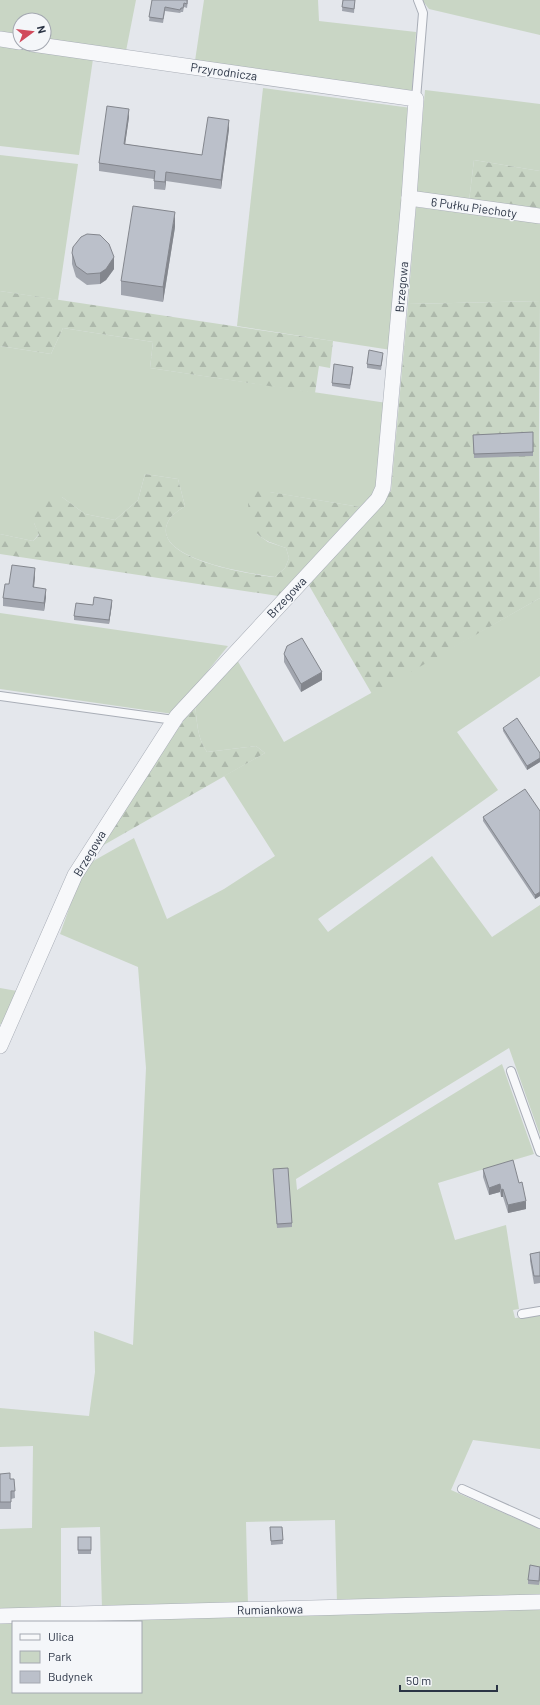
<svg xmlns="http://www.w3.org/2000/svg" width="540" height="1705" viewBox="0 0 540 1705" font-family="Barlow,sans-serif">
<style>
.green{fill:#c9d6c5;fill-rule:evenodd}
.forest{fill:url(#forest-firs)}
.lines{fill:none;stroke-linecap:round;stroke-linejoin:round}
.service-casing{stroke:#a9aeb7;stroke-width:10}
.minor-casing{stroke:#a9aeb7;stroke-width:16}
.service{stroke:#f7f8fa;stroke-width:8}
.minor{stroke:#f7f8fa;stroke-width:15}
.wall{fill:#a1a5ae}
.shaded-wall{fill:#83868d}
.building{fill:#bbc0ca;stroke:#83868d}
.labels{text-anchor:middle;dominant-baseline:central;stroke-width:3;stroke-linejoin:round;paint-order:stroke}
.street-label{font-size:12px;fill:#2b3445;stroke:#f4f6f9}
</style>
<defs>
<pattern id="forest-firs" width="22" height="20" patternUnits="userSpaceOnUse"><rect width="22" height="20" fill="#c9d6c5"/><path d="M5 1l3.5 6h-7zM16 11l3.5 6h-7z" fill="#adb8ab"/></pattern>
</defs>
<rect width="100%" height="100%" fill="#e4e7ec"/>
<g class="green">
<polygon points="0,0 136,0 126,51 44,39 44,20 20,20 20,35 0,32"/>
<polygon points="204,0 318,0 319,21 416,32 412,91 320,80 195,61"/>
<polygon points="422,0 540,0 540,35 429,9"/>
<polygon points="0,46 93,59 79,155 0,146"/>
<polygon points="263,88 411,108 391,350 237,326"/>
<polygon points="425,90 540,104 540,171 474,160 469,201 416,194"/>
<polygon points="0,155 78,164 58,300 0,291"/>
<polygon points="416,207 540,223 540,301 408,304"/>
<path d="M 63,328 L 153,342 L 150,368 L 387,403 L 378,488 L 360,507 L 269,492 L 257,534 L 268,542 L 286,548 L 289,558 L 285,568 L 275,577 C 253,574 146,559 169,520 C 172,514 180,510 185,506 L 178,479 L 145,474 L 138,500 L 115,520 L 85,514 L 62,497 L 34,523 L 39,534 L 33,541 L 0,534 L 0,346 L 51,354 Z"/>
<path d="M 540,598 L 540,676 L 457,732 L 498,790 L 318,919 L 328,932 L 432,856 L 492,937 L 540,905 L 540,1135 L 509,1048 L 296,1179 L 297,1190 L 502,1064 L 534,1154 L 438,1183 L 455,1240 L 506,1225 L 519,1309 L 513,1310 L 515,1318 L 540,1315 L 540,1449 L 473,1440 L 451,1490 L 540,1529 L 540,1599 L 337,1604 L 335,1520 L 246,1522 L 248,1606 L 102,1610 L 100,1527 L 61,1528 L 61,1612 L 0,1613 L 0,1529 L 32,1528 L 33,1446 L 0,1447 L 0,1408 L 89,1416 L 95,1372 L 94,1331 L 133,1345 L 146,1068 L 138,967 L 60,934 L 82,872 L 88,864 L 134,838 L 167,919 L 224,889 L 275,856 L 224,776 L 265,753 L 256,746 L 207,752 C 197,738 197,721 195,704 L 236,658 L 284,742 Z"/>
<polygon points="0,613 228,646 173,714 0,689"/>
<polygon points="0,988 17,991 3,1025 0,1024"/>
<path d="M 540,1606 L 540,1705 L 0,1705 L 0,1620 ZM 13,1622 L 141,1622 L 141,1692 L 13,1692 Z"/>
</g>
<g class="forest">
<polygon points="474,160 540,171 540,209 469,201"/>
<polygon points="0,291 333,341 330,368 319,366 315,393 150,368 153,342 63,328 51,354 0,346"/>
<polygon points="540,301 539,436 540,598 372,694 307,582 391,491 408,304"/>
<path d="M 145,474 L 178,479 L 185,506 C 180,510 172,514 169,520 C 146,559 253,575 275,577 L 285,568 L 289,558 L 286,548 C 263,540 252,537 249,512 C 248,505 247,500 250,493 L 258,491 L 270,492 L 360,507 L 278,596 L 0,554 L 0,534 L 33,541 L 39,535 L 34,523 L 32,507 L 35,502 L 46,497 L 62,497 L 85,514 L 115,520 L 138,500 Z"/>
<path d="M 195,704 C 197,721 197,738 207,752 L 256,746 L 265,753 L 95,850 Z"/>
</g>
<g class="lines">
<defs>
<g id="service">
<polyline points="416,99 423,13 418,0"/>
<polyline points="0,696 174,720"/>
<polyline points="511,1071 540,1152"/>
<polyline points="522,1314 540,1311"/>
<polyline points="462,1489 540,1524"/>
</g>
<g id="minor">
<polyline points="0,39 20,42"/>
<polyline points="409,198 540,216"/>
<polyline points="0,1046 75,875 177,716 378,499 383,488 409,198 416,99 32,44"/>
<polyline points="0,1616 540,1602"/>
</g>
</defs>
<use href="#service" class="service-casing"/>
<use href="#minor" class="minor-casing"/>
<use href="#service" class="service"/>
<use href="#minor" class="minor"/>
</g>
<g class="wall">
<polygon points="152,0 188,0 187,8 184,7 183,12 181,12 180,13 165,11 163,23 149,21"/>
<polygon points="343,0 355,0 354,13 342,11"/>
<polygon points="129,117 125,144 202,155 229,129 221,189 166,181 165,190 154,189 154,179 99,171 99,163"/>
<polygon points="175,227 163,302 121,295 121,281"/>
<polygon points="72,253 114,269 106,280 100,284 87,285 76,277 72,264"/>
<polygon points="383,356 381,370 367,368 367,364"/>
<polygon points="353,371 350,389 332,386 332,383"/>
<polygon points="533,432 533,456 474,458 473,435"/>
<polygon points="35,576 34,588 46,597 44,611 3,606 3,598 9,584"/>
<polygon points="112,604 109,624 74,620 74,616 93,605"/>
<polygon points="284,654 322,680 301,692 284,662"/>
<polygon points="503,728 540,753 540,762 527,770 503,731"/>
<polygon points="540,811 540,896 535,899 483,821 483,817"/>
<polygon points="483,1169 526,1209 508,1213 503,1197 501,1197 500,1192 489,1195 483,1177"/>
<polygon points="273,1173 292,1223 292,1227 277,1228"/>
<polygon points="540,1252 540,1283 534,1284 530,1261 530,1254"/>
<polygon points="0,1474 10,1479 14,1479 15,1498 11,1499 11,1509 0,1509"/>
<polygon points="270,1527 282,1527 283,1544 271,1545"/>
<rect x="78" y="1537" width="13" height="17"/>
<polygon points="540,1567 540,1580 539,1585 528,1584 528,1580"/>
</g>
<g class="shaded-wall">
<polygon points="129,109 129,117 124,152 124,144"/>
<polygon points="229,120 229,129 221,189 221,180"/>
<polygon points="166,172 166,181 165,190 165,182"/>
<polygon points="175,212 175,227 163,302 163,287"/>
<polygon points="114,257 114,269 106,280 100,284 100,273"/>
<polygon points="35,568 35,576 33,595 33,587"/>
<polygon points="46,589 46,597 44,611 44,603"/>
<polygon points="112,600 112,604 109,624 109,620"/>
<polygon points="322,672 322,680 301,692 301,684"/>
<polygon points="540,758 540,762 527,770 527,766"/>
<polygon points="540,892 540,896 535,899 535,895"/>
<polygon points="500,1184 500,1192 489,1195 489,1188"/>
<polygon points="503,1189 503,1197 501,1197 501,1190"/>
<polygon points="526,1201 526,1209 508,1213 508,1205"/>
</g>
<g class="building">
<polygon points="152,0 187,0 187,4 184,3 183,8 181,8 180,10 165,7 163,19 149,17"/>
<polygon points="343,0 355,0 354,9 342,7"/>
<polygon points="107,106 129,109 124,144 202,155 208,117 229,120 221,180 166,172 165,182 154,181 155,171 99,163"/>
<polygon points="133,206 175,212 163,287 121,281"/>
<polygon points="87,234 100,235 109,244 114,257 106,269 100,273 87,274 76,266 72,253 73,247 81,237"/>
<polygon points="369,350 383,353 381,366 367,364"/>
<polygon points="334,364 353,367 350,385 332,383"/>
<polygon points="533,432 533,452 474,454 473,435"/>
<polygon points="12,565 35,568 33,587 46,589 44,603 3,598 5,584 9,584"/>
<polygon points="94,597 112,600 109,620 74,616 76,603 93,605"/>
<polygon points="302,638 322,672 301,684 284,654 287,646"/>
<polygon points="517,718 540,753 540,758 527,766 503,728"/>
<polygon points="525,789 540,811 540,892 535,895 483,817"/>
<polygon points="513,1160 519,1183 522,1182 526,1201 508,1205 503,1189 501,1190 500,1184 489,1188 483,1169"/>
<polygon points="288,1168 292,1223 277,1224 273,1169"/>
<polygon points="540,1252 540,1276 534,1276 530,1254"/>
<polygon points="10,1473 10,1479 14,1479 15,1491 11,1491 11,1502 0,1502 0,1474"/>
<polygon points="270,1527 282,1527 283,1540 271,1541"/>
<rect x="78" y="1537" width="13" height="13"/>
<polygon points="530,1565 540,1567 539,1581 528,1580"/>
</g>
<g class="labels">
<g class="street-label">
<text transform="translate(224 71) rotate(8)">Przyrodnicza</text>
<text transform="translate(474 207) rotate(8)">6 Pułku Piechoty</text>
<text transform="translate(401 287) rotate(-85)">Brzegowa</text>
<text transform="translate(286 597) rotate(-47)">Brzegowa</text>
<text transform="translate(89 853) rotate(-59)">Brzegowa</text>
<text transform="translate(270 1609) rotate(-1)">Rumiankowa</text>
</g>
</g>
<rect x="12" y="1621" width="130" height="72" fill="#f4f6f9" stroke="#a4a8b1"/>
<rect x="20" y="1634" width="20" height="6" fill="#f7f8fa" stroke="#a4a8b1"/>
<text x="48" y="1641" font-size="12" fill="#2b3445">Ulica</text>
<rect x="20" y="1651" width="20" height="12" fill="#c9d6c5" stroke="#a4a8b1"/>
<text x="48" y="1661" font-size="12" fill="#2b3445">Park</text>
<rect x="20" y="1671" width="20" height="12" fill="#bbc0ca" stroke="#a4a8b1"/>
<text x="48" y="1681" font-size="12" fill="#2b3445">Budynek</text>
<g transform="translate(32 32) rotate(75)"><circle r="19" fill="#f4f6f9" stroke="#a4a8b1"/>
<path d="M0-3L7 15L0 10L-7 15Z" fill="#d1495b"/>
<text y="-6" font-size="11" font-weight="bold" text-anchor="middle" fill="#2b3445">N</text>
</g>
<path d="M400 1685v6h97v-6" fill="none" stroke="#2b3445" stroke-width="2"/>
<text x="406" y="1685" font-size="12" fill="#2b3445" stroke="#f4f6f9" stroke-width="3" paint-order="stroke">50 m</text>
</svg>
